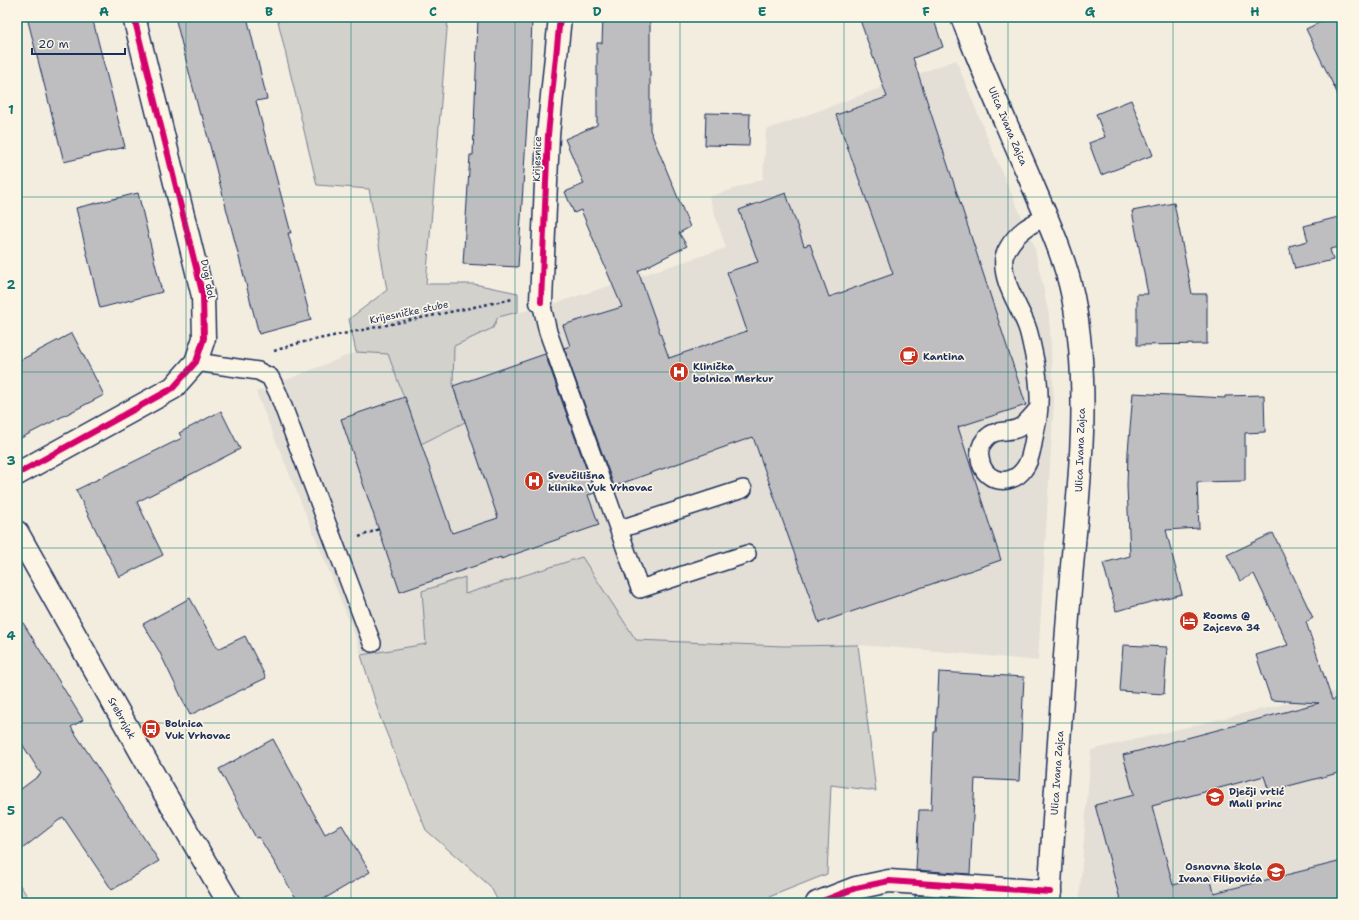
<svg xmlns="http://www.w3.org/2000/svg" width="1359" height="920" viewBox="0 0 1359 920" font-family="'Shantell Sans',sans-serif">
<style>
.built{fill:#e3dfd6}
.green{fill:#d3d1cc;stroke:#778095}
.building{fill:#bebec0;stroke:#1b2f5e}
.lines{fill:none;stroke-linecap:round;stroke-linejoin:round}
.service-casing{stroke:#1b2f5e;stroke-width:20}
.minor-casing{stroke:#1b2f5e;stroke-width:25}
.secondary-casing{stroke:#1b2f5e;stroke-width:25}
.path{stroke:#1b2f5e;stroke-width:2.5;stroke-dasharray:3 3;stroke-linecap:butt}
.service{stroke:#fcf5e5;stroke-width:17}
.minor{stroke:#fcf5e5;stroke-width:22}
.secondary{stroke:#fcf5e5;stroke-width:22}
.cycleway-casing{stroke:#fcf5e5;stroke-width:8}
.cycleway{stroke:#d6006c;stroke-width:6}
.grid{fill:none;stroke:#0f766e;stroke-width:1;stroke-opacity:0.55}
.labels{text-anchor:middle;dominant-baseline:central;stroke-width:3.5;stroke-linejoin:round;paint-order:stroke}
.street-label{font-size:10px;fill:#1b2f5e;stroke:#fcf5e5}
.poi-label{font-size:10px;font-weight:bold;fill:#1b2f5e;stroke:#fcf5e5;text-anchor:start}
.neatline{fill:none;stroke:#0f766e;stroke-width:1.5}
.grid-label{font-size:13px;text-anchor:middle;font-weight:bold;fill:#0f766e}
</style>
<rect width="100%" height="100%" fill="#f3ede0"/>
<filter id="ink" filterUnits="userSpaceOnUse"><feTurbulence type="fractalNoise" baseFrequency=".025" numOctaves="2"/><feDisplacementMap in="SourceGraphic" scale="8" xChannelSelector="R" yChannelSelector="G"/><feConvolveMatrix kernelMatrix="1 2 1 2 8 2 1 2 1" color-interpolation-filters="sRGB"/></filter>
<g filter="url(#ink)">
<g class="built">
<polygon points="956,60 992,149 1034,245 1049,315 1054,400 1038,661 926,650 858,645 783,646 636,640 361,655 355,635 256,392 356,352 553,304 726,248 709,197 763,179 766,130"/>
<polygon points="1342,690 1342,903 1079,903 1091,750"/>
</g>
<g class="green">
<polygon points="277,17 448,17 426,284 474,284 518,293 518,312 498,317 493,328 454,346 453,386 465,422 421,444 388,354 356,352 349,319 387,290 369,189 317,185"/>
<polygon points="582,557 636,640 783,646 858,645 876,791 831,785 827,874 754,903 499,903 490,886 426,830 380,717 361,655 426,644 422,591 465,577 465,594"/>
<polygon points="17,881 32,903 17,903"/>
</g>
<g class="building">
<polygon points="27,17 92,17 125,147 64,162"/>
<polygon points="175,17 247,17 267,99 256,101 291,233 288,233 311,320 259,334 202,115 200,115"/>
<polygon points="603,17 650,17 650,130 690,227 679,233 687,246 638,271 669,358 747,331 727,272 758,262 739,210 786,193 804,246 810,244 829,297 893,274 836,115 887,97 859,17 933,17 943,47 913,58 1026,405 958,427 1001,560 819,623 753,437 614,486 564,348 570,346 563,325 622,307 581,210 574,213 565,192 584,184 565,139 597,125 597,43 602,43"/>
<polygon points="1331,17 1342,17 1342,103 1306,29"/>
<polygon points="478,18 532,20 530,74 518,267 463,264 470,155 473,155"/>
<polygon points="1131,100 1153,155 1101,175 1089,143 1105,137 1096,114"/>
<polygon points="706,113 750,114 749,146 705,145"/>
<polygon points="138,193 162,292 100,308 76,208"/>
<polygon points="1174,203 1192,294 1207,294 1207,344 1137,345 1137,294 1148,294 1132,211"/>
<polygon points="1342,216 1342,246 1330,249 1333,260 1295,269 1289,246 1308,241 1304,226"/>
<polygon points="72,333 104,395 17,440 17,362"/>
<polygon points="545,354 595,493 588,495 599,525 501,559 501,557 400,592 341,419 405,397 452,533 498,518 453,386"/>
<polygon points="1133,393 1225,398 1225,396 1264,395 1265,432 1245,433 1245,481 1197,482 1199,528 1166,530 1182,594 1116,611 1103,563 1130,556 1127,486 1128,452"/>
<polygon points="221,411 240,449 137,502 163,555 119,577 76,490 182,438 179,433"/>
<polygon points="1273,533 1313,618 1306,622 1332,700 1342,697 1342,772 1269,791 1264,776 1152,806 1173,885 1210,876 1214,893 1342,861 1342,903 1121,903 1095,805 1134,795 1123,755 1319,703 1271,700 1256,655 1288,645 1254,574 1240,581 1227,555"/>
<polygon points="190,598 218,649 245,636 266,678 190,715 159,651 143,624"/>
<polygon points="17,613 83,720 71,727 159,861 112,890 63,817 17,853 17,792 41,774 17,736"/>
<polygon points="1123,645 1167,647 1164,694 1120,691"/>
<polygon points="939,672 1024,677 1019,781 975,779 970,874 916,870 919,810 931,810 934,732 936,732"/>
<polygon points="273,739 325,834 342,825 370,872 317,903 299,903 259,837 256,838 219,769"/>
<polygon points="915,895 968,899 968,903 915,903"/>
</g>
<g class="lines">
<defs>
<g id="service">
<polyline points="541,302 548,332 640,589 747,554"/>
<polyline points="196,362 258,371 270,377 278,393 372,643"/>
<path d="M 1038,409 C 1033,415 1028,421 1022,426 C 1008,436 994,424 982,444 C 980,448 979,453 980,458 C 981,468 986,475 995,479 C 1006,483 1018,478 1024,469 C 1030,462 1031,452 1033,444 C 1034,435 1037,426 1038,417 C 1041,395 1038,373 1033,351 C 1031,343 1030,335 1027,327 C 1019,305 1001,282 1004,257 C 1005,254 1006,251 1008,248 C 1017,232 1030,224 1047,217"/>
<polyline points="620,529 743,489"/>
</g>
<g id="minor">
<polyline points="541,302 548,135 560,17"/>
<polyline points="17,474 173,388 196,362 204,338 203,296 134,17"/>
<polyline points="817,903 856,888 889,881 1050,892"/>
</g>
<g id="secondary">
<path d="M 962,17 C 983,73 1008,127 1031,181 C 1047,219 1065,257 1073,297 C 1092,393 1078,493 1070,589 C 1062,693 1055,798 1049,903"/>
<polyline points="17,532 155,777 229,903"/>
</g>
</defs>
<use href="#service" class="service-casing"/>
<use href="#minor" class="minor-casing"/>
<use href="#secondary" class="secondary-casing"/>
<g class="path">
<polyline points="274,351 299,343 513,299"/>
<polyline points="359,537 379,529"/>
</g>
<use href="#service" class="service"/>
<use href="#minor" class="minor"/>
<use href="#secondary" class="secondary"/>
<defs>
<g id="cycleway">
<polyline points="541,302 548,135 560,17"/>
<polyline points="17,474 173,388 196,362 204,338 203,296 134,17"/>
<polyline points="817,903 856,888 889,881 1050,892"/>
</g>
</defs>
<use href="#cycleway" class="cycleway-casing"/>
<use href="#cycleway" class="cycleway"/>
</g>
</g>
<path class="grid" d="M 186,17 L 186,903M 351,17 L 351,903M 515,17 L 515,903M 680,17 L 680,903M 844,17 L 844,903M 1008,17 L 1008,903M 1173,17 L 1173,903M 17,197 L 1342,197M 17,372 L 1342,372M 17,548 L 1342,548M 17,723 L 1342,723"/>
<defs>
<symbol id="cafe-disc" viewBox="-11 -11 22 22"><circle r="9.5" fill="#c8321e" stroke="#fcf5e5"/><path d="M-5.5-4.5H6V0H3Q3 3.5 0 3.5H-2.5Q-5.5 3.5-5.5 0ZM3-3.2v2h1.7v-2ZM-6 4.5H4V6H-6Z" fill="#fff"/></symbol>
<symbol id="hospital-disc" viewBox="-11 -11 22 22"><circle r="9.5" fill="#c8321e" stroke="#fcf5e5"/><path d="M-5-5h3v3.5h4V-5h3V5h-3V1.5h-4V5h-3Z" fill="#fff"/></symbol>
<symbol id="hotel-disc" viewBox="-11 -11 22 22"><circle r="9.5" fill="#c8321e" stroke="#fcf5e5"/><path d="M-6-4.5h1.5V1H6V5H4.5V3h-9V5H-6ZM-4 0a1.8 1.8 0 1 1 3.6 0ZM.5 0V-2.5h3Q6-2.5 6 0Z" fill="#fff"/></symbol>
<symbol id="bus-disc" viewBox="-11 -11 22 22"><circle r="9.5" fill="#c8321e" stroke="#fcf5e5"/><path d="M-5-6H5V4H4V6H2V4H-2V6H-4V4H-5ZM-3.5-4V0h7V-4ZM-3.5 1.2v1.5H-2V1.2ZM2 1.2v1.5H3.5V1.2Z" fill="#fff"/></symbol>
<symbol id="school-disc" viewBox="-11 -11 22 22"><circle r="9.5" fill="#c8321e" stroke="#fcf5e5"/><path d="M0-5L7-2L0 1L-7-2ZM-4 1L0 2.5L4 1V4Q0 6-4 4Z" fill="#fff"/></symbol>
</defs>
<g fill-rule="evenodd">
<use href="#cafe-disc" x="898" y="345" width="22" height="22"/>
<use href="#hospital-disc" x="668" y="361" width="22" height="22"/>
<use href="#hospital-disc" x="523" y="470" width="22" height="22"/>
<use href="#hotel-disc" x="1178" y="610" width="22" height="22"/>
<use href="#bus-disc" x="140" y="718" width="22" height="22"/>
<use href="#school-disc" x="1204" y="786" width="22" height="22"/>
<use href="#school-disc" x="1265" y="861" width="22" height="22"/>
</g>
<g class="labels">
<g class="street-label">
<text transform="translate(1008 126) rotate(67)">Ulica Ivana Zajca</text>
<text transform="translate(537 159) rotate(-88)">Krijesnice</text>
<text transform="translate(208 279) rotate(79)">Dugi dol</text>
<text transform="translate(409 312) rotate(-12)">Krijesničke stube</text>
<text transform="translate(1080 450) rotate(-88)">Ulica Ivana Zajca</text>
<text transform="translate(122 718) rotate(61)">Srebrnjak</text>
<text transform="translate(1057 773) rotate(-86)">Ulica Ivana Zajca</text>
</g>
<g class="poi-label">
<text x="923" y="356">Kantina</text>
<text x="693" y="366">Klinička<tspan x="693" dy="12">bolnica Merkur</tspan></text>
<text x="548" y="475">Sveučilišna<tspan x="548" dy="12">klinika Vuk Vrhovac</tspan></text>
<text x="1203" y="615">Rooms @<tspan x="1203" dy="12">Zajceva 34</tspan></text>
<text x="165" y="723">Bolnica<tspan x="165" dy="12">Vuk Vrhovac</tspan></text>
<text x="1229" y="791">Dječji vrtić<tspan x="1229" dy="12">Mali princ</tspan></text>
<text x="1262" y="866" text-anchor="end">Osnovna škola<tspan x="1262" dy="12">Ivana Filipovića</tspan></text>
</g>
</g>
<rect width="1359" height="920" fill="none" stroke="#fcf5e5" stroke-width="44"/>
<path d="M32 48v6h93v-6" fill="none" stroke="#1b2f5e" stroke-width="2"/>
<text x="38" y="48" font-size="12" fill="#1b2f5e" stroke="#fcf5e5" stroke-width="3" paint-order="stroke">20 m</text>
<rect x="22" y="22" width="1315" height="876" class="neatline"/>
<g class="grid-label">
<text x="104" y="16">A</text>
<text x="269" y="16">B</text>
<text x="433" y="16">C</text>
<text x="597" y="16">D</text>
<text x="762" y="16">E</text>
<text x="926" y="16">F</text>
<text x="1090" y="16">G</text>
<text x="1255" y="16">H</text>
<text x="11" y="114">1</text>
<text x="11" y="289">2</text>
<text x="11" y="465">3</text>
<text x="11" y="640">4</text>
<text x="11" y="815">5</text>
</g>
</svg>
